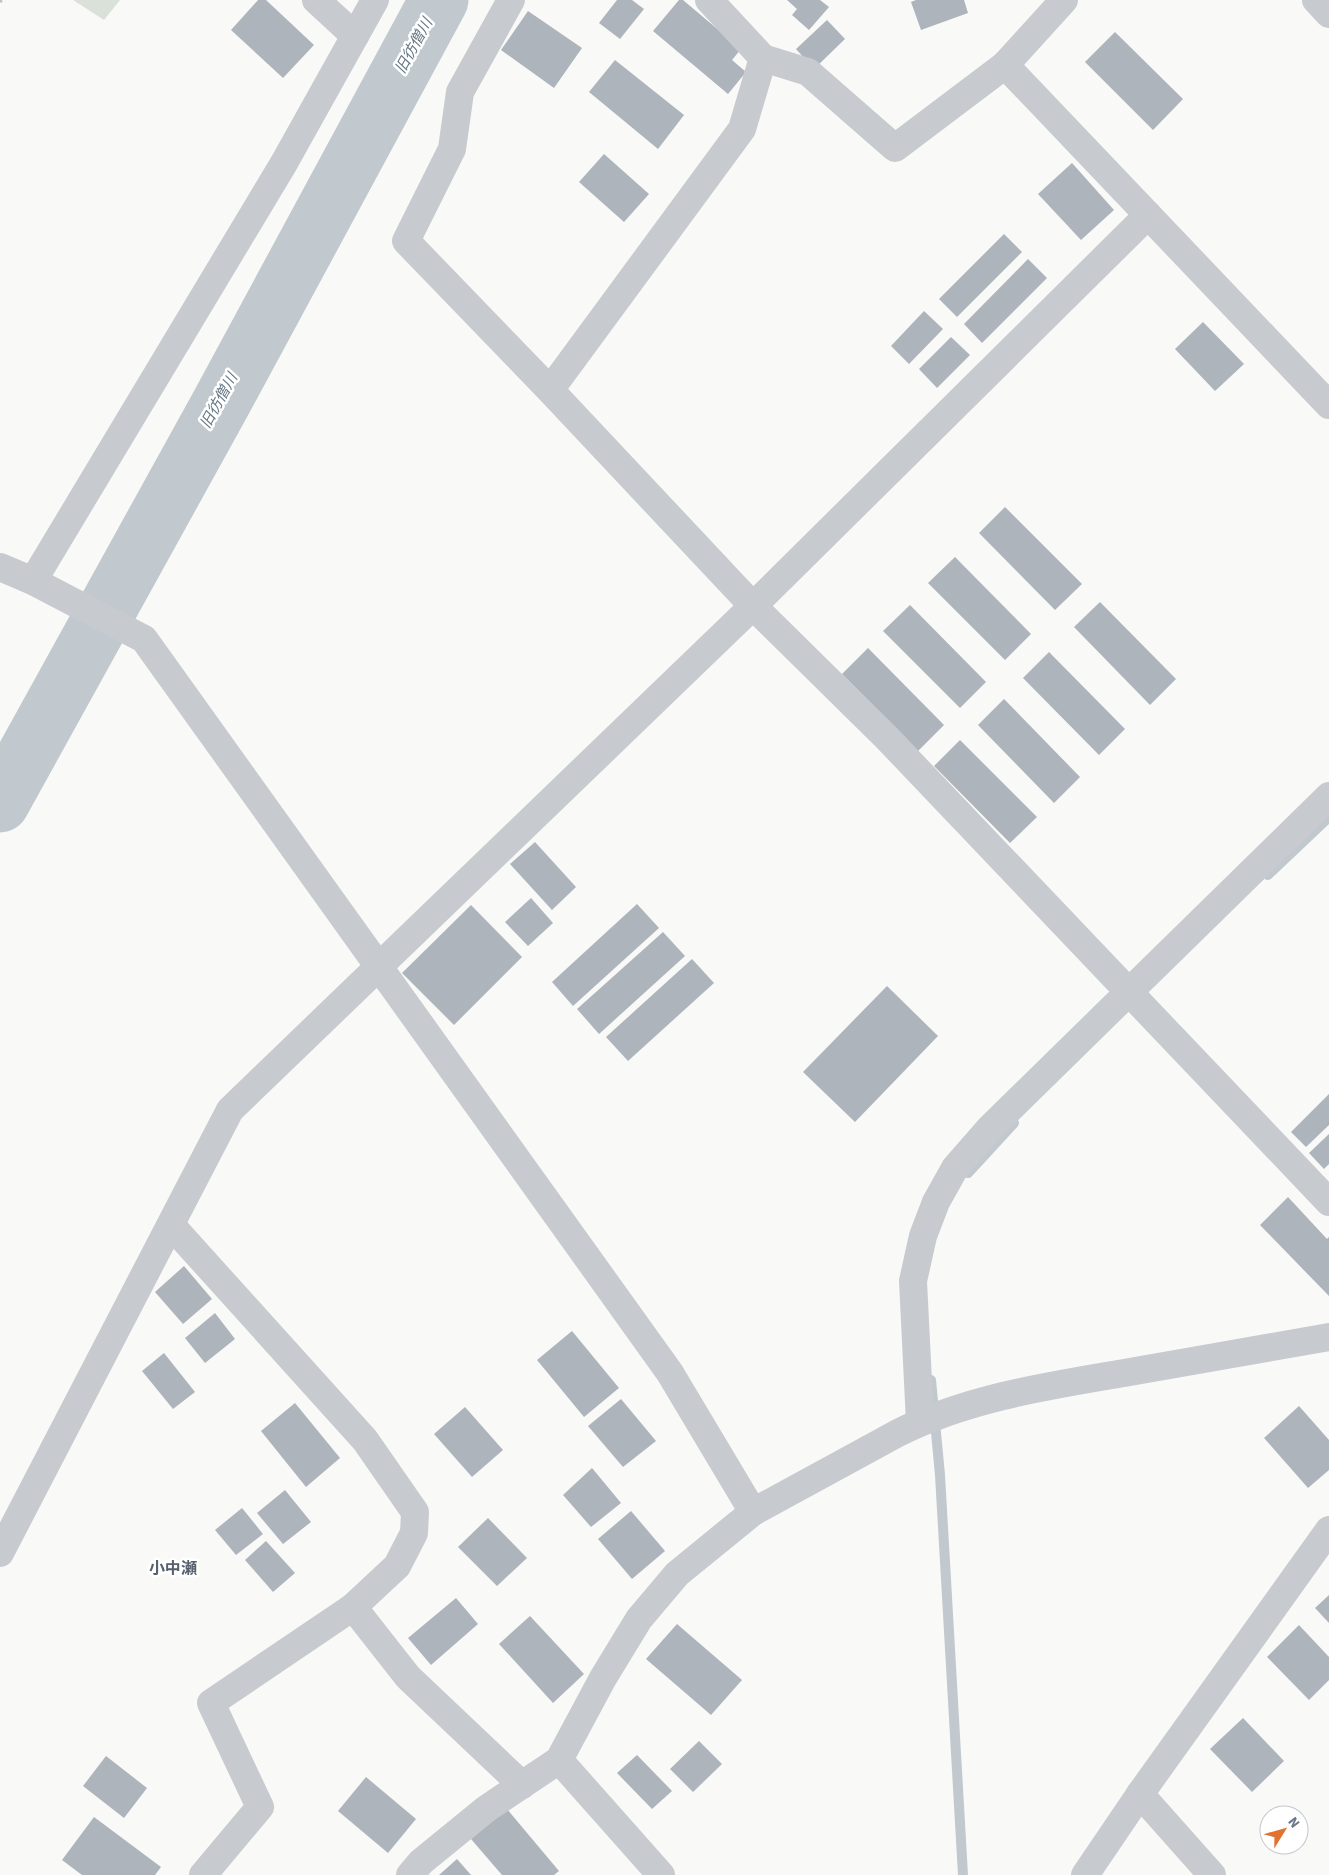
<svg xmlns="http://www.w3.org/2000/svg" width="1329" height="1875" viewBox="0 0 1329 1875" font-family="'Source Sans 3','Noto Sans JP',sans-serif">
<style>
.green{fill:#dae1d8}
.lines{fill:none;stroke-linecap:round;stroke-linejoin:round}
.stream{stroke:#c1c9ce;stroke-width:10}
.river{stroke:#c1c9ce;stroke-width:59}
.building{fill:#aeb4bc}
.path{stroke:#bfc1c4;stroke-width:3;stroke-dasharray:2.5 2.5;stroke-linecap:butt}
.minor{stroke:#c7cace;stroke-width:28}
.labels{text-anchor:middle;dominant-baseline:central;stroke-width:5;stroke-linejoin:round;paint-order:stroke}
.water-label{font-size:15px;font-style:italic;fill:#657783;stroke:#fff}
.quarter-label{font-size:16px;font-weight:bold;fill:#57606d;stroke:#fff}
</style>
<rect width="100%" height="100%" fill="#f9f9f7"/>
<polygon class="green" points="73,0 120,0 104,20"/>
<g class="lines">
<g class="stream">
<polyline points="1268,875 1329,817"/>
<polyline points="968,1173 1014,1123"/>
<polyline points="931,1380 940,1475 963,1875"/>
</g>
<polyline class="river" points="0,803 220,405 439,0"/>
</g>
<g class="building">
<polygon points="258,0 266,0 314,45 283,78 231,30"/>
<polygon points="617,0 632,0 644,9 620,39 599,23"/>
<polygon points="679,0 683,0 741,49 732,60 746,72 728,94 653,31"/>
<polygon points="787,0 820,0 829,7 809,30 792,15 797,9"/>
<polygon points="916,0 964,0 968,13 921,30 911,2"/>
<polygon points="528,11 582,48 554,88 501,50"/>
<polygon points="827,20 845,39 814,69 796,49"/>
<polygon points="1115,32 1183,99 1153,130 1085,62"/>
<polygon points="615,60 684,115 658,149 589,92"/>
<polygon points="604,154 649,194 624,222 579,182"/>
<polygon points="1072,163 1114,210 1081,240 1038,194"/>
<polygon points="1004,234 1022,252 957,317 939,299"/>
<polygon points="1028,259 1047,278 982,343 964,324"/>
<polygon points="924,311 943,329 909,364 891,346"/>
<polygon points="1203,322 1244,364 1215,391 1175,349"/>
<polygon points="951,337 970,355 937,388 919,369"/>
<polygon points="1005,507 1082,584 1055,610 979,533"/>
<polygon points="955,557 1031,634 1005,660 928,583"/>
<polygon points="1100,602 1176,679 1150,705 1074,627"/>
<polygon points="910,605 986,682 960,708 883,631"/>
<polygon points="868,648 944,725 918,751 842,674"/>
<polygon points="1049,652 1125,729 1099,755 1023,678"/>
<polygon points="1004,699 1080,777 1054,803 978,725"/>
<polygon points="960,740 1037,817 1010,843 934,766"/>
<polygon points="535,842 576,887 552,910 510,864"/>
<polygon points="531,898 553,923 528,946 505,922"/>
<polygon points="637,904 659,928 573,1006 552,982"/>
<polygon points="471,905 522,957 454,1025 402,973"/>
<polygon points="663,932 685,956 599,1034 577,1009"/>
<polygon points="692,959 714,983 628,1061 606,1037"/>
<polygon points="887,986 938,1036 855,1122 803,1072"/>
<polygon points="1329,1094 1329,1125 1306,1147 1291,1132"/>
<polygon points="1329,1134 1329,1164 1324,1169 1309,1153"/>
<polygon points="1288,1197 1327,1239 1329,1237 1329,1296 1260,1225"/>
<polygon points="184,1266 212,1299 183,1324 155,1292"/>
<polygon points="215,1313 235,1339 205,1363 185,1338"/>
<polygon points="572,1331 619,1388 584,1417 537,1360"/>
<polygon points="164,1353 195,1392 173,1409 142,1371"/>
<polygon points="621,1399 656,1441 623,1467 588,1426"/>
<polygon points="295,1403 340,1458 306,1487 261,1431"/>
<polygon points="1299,1406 1329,1440 1329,1470 1308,1488 1264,1438"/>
<polygon points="465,1407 503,1450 472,1477 434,1434"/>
<polygon points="592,1468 621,1503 591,1527 563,1495"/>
<polygon points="285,1490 311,1522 283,1544 257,1513"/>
<polygon points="242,1508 263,1534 236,1555 215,1530"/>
<polygon points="631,1511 665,1551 632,1579 598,1539"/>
<polygon points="488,1518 527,1558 497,1586 458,1547"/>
<polygon points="266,1541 295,1573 273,1592 245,1560"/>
<polygon points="1329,1595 1329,1623 1315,1608"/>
<polygon points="456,1598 478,1624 431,1665 408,1638"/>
<polygon points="530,1616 584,1674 553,1703 499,1644"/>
<polygon points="677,1624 742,1680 711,1715 646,1659"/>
<polygon points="1299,1625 1329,1657 1329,1680 1309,1700 1267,1657"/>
<polygon points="1243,1718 1284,1761 1252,1792 1210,1749"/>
<polygon points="699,1741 722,1764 693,1792 670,1769"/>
<polygon points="637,1755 672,1791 652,1809 617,1773"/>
<polygon points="106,1756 147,1788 124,1818 83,1786"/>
<polygon points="366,1777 416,1819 388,1853 338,1811"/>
<polygon points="507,1809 559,1871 554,1875 502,1875 471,1839"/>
<polygon points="94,1817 161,1867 155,1875 82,1875 62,1860"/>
<polygon points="457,1859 471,1875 439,1875"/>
</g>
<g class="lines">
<polyline class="path" points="0,2 2,0"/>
<g class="minor">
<polyline points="316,0 355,36"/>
<polyline points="511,0 460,92 452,149 406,241 550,390 753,606 887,738 1329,1202"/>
<polyline points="1316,0 1329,14"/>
<polyline points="763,58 808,72 895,148 1005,65 1064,0"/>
<polyline points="1005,65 1329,405"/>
<polyline points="550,390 742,129 763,58 709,0"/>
<polyline points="0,567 33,581 144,639 670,1373 753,1512"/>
<polyline points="33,581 284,163 375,0"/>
<polyline points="171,1225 365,1440 415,1512 414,1533 397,1566 353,1607 408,1677 522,1785"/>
<polyline points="920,1422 913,1281 923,1236 936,1202 955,1168 990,1128 1329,796"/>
<polyline points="0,1553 230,1110 753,606 1148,215"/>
<polyline points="559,1760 661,1875"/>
<polyline points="1140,1794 1212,1875"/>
<polyline points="203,1875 260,1807 211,1703 353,1607"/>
<path d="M 410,1875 L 421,1862 L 486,1809 L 559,1760 L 603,1678 L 639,1619 L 677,1574 L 753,1512 L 898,1433 C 968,1398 1047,1386 1124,1373 C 1192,1361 1261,1349 1329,1337"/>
<polyline points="1085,1875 1140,1794 1329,1530"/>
</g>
</g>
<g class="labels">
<g class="water-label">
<text transform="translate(414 46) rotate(-61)">旧彷僧川</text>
<text transform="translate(219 401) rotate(-61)">旧彷僧川</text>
</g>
<g class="quarter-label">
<text x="173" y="1569">小中瀬</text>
</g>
</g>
<g transform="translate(1284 1830) rotate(53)"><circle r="24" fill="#ffffff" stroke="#c3c8cf"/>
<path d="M0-4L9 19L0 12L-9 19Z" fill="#e17230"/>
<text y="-8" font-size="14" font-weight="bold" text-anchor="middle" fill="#697688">N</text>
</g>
</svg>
